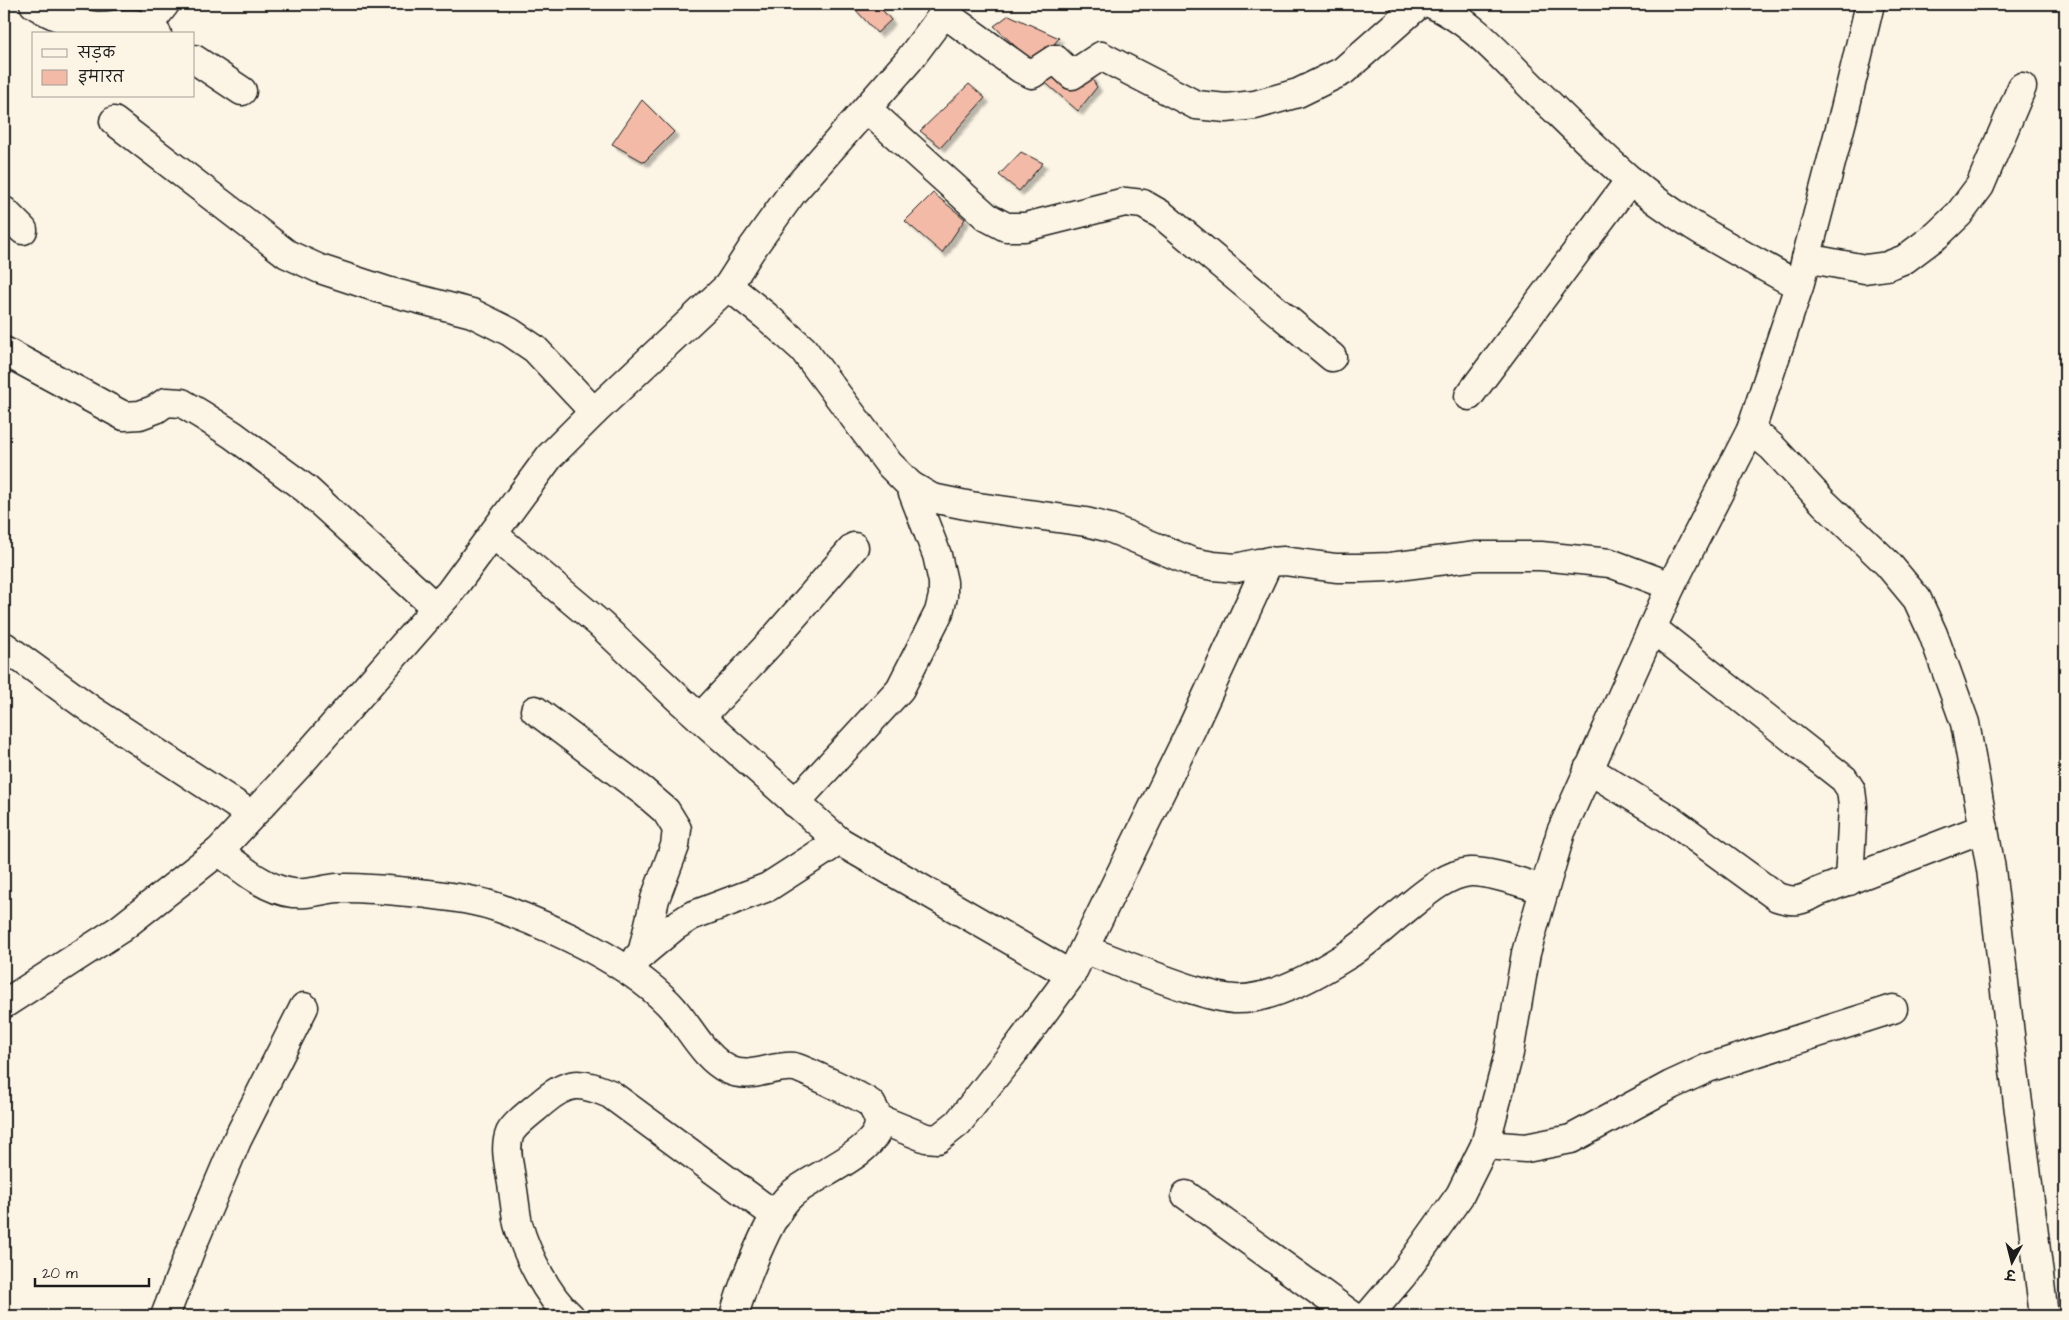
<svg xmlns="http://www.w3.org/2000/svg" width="2069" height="1320" viewBox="0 0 2069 1320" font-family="'Architects Daughter','Playpen Sans Deva',sans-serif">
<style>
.building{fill:#f2baa7;stroke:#1c1c1c;filter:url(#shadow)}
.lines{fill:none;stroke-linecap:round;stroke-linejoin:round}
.minor-casing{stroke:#1c1c1c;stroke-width:31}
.minor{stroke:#fcf5e5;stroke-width:28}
</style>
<defs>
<filter id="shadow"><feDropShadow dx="4.5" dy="4.5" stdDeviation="1" flood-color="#0004"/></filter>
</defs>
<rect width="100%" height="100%" fill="#fcf5e5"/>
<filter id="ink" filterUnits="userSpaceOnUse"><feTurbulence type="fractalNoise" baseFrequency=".02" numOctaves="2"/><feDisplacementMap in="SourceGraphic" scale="10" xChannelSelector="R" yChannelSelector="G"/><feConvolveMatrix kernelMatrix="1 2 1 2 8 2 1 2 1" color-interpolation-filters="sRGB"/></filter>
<g filter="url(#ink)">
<g class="building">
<polygon points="857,4 877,4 891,20 877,33 854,8"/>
<polygon points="1009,15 1059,38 1036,66 994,26"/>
<polygon points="1055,67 1087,71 1097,87 1078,111 1040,78"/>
<polygon points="969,84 985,98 941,147 920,131"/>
<polygon points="642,100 674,132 644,162 612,144"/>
<polygon points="1021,152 1043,163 1019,191 999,175"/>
<polygon points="933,193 965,219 942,253 905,221"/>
</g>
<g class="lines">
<defs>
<g id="minor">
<path d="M 34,4 C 54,17 73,24 96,26 C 123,27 131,16 157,34"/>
<path d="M 1432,4 C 1470,21 1496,51 1525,80 C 1559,114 1593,148 1629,179 C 1680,223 1741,253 1799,286"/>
<polyline points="945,14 1021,69 1032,74 1055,59 1072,75 1101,56 1196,105 1226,108 1255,105 1298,93 1343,71 1419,4"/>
<polyline points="147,27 165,4"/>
<polyline points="194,59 242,91"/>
<polyline points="867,109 987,217 1006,227 1025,227 1125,202 1143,204 1162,215 1332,357"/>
<polyline points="114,121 287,254 320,269 387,291 472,313 510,332 535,349 594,412"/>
<polyline points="4,211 23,230"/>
<polyline points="1806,258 1865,269 1887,266 1905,259 1937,235 1959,214 1980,186 2022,87"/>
<polyline points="728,286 766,316 803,349 889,464 910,485 932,498 971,506 1086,522 1110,528 1192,562 1213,566 1236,568 1258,563 1284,561 1336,568 1361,568 1390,567 1477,556 1541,556 1610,563 1671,586"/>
<polyline points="4,351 124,416 140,415 156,409 166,402 182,403 202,415 233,435 306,489 436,608"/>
<polyline points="1469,396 1630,180"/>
<polyline points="1751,430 1772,447 1824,503 1888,564 1917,599 1933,634 1965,723 1991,869 2016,1087 2044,1316"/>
<polyline points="493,534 600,624 681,701 839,841 1071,975"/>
<polyline points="1652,628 1844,779 1851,790 1853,806 1849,881"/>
<polyline points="4,646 93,711 252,815"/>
<polyline points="535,710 644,792 666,811 677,829 675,846 655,899 642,954"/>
<polyline points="700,718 772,641 854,547"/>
<path d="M 1588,769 L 1674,822 L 1777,897 C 1795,903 1801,901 1818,892 L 1984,828"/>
<polyline points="795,803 900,689 939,612 943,596 943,582 937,555 910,485"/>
<path d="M 219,851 C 240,867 265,890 293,893 C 307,895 323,889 338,888 C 368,887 398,891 428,894 C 453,897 478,900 502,909 C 556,929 628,962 668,1003 C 689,1024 702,1057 729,1070 C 750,1080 772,1065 794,1067 C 801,1068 866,1099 871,1104 C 874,1109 878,1117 879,1122 C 879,1152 812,1176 792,1194 C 769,1213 742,1287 734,1316"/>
<path d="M 1084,949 C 1120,963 1157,978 1194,990 C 1207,994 1221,998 1234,999 C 1270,1001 1316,975 1346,956 C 1366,944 1384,926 1402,912 C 1421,897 1445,874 1470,872 C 1492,871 1523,884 1544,889"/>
<polyline points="638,957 674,927 691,916 768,887 839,841"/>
<polyline points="4,1004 120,929 219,851 297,767 450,592 550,456 594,412 728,286 751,250 792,193 909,60 951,4"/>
<polyline points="879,1119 926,1138 938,1139 958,1123 1014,1052 1071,975 1192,728 1269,561"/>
<polyline points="1485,1145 1526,1148 1571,1139 1671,1085 1708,1068 1893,1009"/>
<polyline points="1186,1195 1353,1316"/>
<polyline points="165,1316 192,1246 237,1140 304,1007"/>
<path d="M 570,1316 C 547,1296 526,1253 518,1224 C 515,1209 514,1193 511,1178 C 509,1164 504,1147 510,1133 C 515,1123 535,1109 544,1101 C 569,1080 581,1082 610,1094 L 776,1216"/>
<polyline points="1368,1316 1402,1276 1460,1195 1485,1145 1509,1053 1526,953 1561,832 1671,586 1751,430 1799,286 1845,109 1870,4"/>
</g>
</defs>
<use href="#minor" class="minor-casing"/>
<use href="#minor" class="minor"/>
</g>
</g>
<rect width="2069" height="1320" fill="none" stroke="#fcf5e5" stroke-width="20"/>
<rect x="10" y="10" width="2049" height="1300" fill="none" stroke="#1c1c1c" stroke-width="2" filter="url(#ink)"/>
<rect x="32" y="32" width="162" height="65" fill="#fcf5e5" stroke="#a29e95"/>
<rect x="42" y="49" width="25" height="8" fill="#fcf5e5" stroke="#a29e95"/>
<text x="78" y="58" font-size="15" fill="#1c1c1c">सड़क</text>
<rect x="42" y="70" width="25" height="15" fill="#f2baa7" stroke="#a29e95"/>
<text x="78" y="82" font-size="15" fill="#1c1c1c">इमारत</text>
<g transform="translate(2012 1262) rotate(187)" stroke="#fcf5e5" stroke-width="4" paint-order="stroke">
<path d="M0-4L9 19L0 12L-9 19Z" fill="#1c1c1c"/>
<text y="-8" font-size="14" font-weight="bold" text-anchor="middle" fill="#1c1c1c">उ</text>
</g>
<path d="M35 1278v8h114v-8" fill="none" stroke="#1c1c1c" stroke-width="2.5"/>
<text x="42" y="1278" font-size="15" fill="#1c1c1c" stroke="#fcf5e5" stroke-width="4" paint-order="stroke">20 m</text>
</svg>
